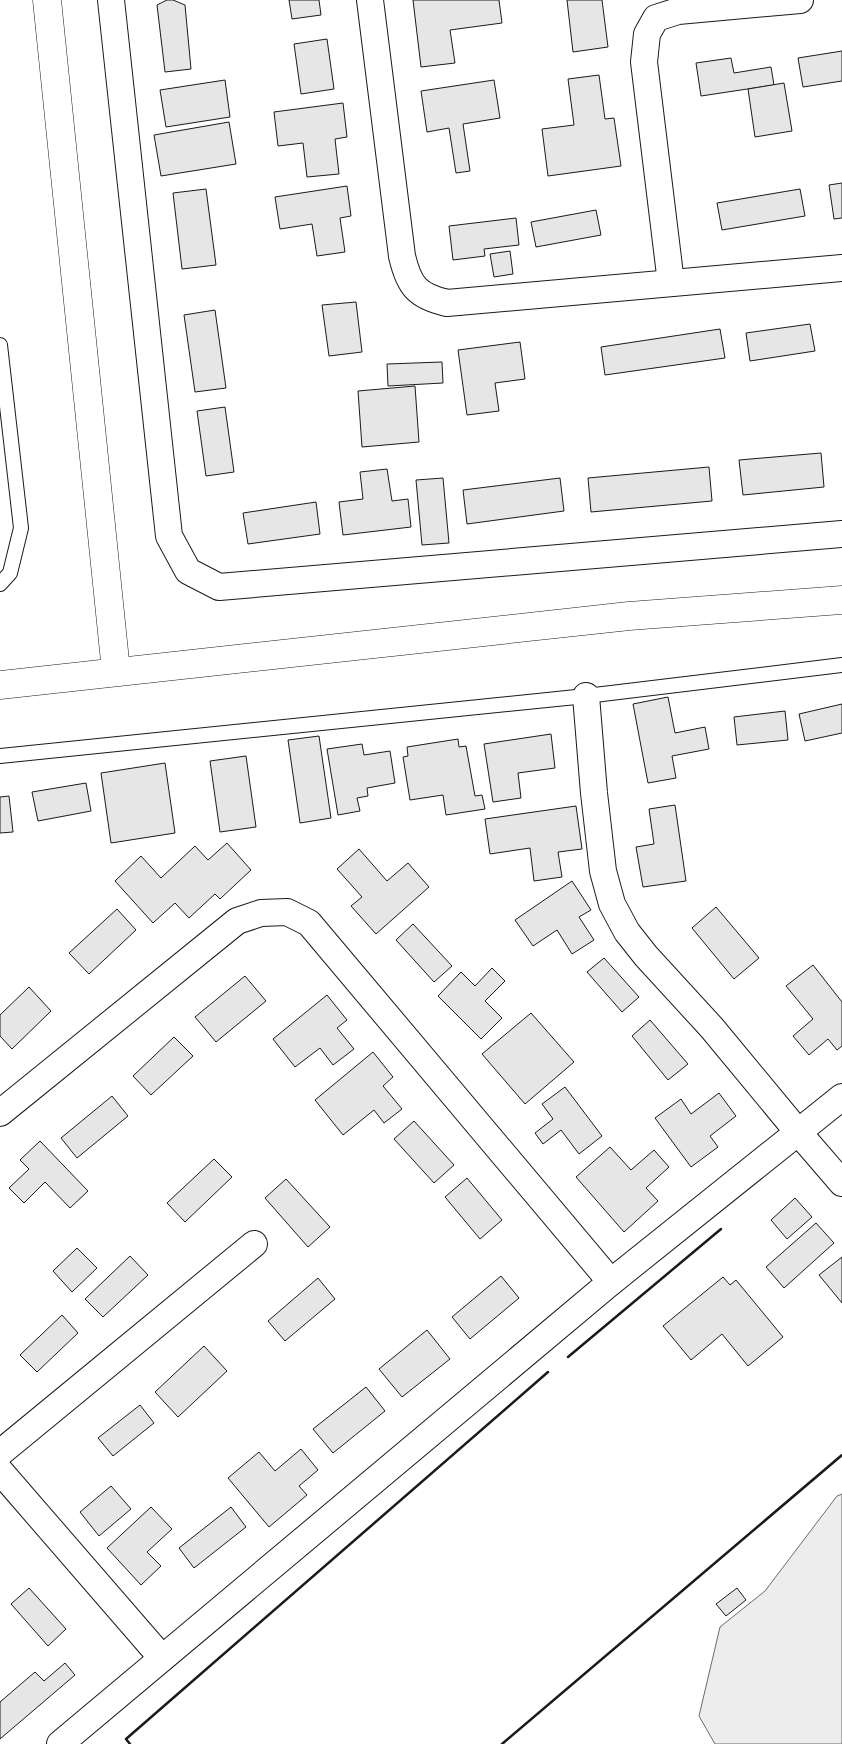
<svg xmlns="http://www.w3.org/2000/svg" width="842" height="1744" viewBox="0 0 842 1744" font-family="Quicksand,sans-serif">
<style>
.built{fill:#ededed;stroke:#6a6a6a}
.building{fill:#e6e6e6;stroke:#1a1a1a}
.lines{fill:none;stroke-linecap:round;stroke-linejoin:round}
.lane-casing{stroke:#1a1a1a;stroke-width:16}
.street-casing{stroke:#1a1a1a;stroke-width:28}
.secondary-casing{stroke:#1a1a1a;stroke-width:29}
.lane{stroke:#fff;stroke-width:14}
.street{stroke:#fff;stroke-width:26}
.secondary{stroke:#fff;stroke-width:28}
.wall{stroke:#1a1a1a;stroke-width:2.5}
</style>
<rect width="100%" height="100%" fill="#fff"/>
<polygon class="built" points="842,1494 842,1744 715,1744 699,1716 720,1627 765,1591 837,1496"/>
<g class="building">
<polygon points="167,0 173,0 185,5 191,69 165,72 157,5"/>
<polygon points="289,0 319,0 321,15 292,19"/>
<polygon points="413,0 499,0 502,23 450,30 455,63 421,67"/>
<polygon points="567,0 602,0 608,47 573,52"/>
<polygon points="327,39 334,89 301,94 294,44"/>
<polygon points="842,51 842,81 803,87 798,58"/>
<polygon points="731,58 734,73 771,67 774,85 701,96 696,63"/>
<polygon points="599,75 605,119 614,118 621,166 548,176 542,129 574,125 568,79"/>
<polygon points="225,80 230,117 166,127 160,90"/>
<polygon points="494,80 500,118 463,124 470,171 456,173 449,128 427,132 421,91"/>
<polygon points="784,83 792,131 755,137 748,89"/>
<polygon points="343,103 347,137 335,139 339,174 307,177 303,143 278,146 274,112"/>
<polygon points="229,122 236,164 161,176 154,135"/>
<polygon points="842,183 842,218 834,219 829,185"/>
<polygon points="347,186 351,216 340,218 345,252 317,256 312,224 280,229 275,197"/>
<polygon points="206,189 216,265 182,269 173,193"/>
<polygon points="800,189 805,216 722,230 717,203"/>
<polygon points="596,210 601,235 536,247 531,222"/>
<polygon points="516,218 519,245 484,249 485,256 453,260 449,226"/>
<polygon points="510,251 513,274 494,277 490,254"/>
<polygon points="356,302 362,352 329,356 322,305"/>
<polygon points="215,310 226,388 195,392 184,315"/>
<polygon points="810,324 815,351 750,361 746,333"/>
<polygon points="720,329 725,358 605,375 601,347"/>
<polygon points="520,342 525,379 495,383 499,411 467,415 458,350"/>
<polygon points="442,362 443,383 388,386 387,364"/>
<polygon points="415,386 419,442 362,447 358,391"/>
<polygon points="225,407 234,472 206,476 197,411"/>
<polygon points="821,453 824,487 743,495 739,460"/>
<polygon points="709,467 712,501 591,512 588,478"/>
<polygon points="387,469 392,501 408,499 411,527 343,535 339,502 363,499 360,472"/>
<polygon points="443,478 449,543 422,545 416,480"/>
<polygon points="560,478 564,511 467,524 463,490"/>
<polygon points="316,502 320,534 248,544 243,513"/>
<polygon points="668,697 675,733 705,727 709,749 672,756 676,778 648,783 633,704"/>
<polygon points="842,704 842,733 805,741 799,714"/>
<polygon points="785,711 788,740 737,745 734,717"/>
<polygon points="551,734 555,768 518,773 521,798 493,802 484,744"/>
<polygon points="319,736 331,818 300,823 288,740"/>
<polygon points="458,739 459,747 466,746 475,796 482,795 485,809 446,815 443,795 410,800 403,757 408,756 407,747"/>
<polygon points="362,744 364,755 390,751 395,783 367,788 368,796 357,798 360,811 338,815 327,749"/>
<polygon points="246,756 256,827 220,832 210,761"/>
<polygon points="165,763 175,833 111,843 101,773"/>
<polygon points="86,783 91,811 38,821 32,792"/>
<polygon points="9,796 13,832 0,833 0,797"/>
<polygon points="675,805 686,881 643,887 636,847 654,844 649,809"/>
<polygon points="576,806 582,849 558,852 562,877 534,881 530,848 490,854 485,819"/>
<polygon points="227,843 251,870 220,899 215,894 189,918 175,903 153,923 115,881 141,856 161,878 195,846 208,860"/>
<polygon points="359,849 387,881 408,863 429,887 376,934 351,906 362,897 337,869"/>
<polygon points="572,881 591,910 579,917 594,940 572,954 557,930 533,946 515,920"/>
<polygon points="716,907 759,958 734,979 692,928"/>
<polygon points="117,909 136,930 89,974 69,953"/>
<polygon points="413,924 452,966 434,982 396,940"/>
<polygon points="604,958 639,997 622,1012 587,972"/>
<polygon points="813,965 842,1002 842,1046 837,1050 828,1039 809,1055 793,1036 813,1019 786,986"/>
<polygon points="492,968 505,981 485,1001 502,1018 481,1039 438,996 461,972 475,986"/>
<polygon points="245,976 266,1001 216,1042 195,1017"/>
<polygon points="29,987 51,1011 12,1049 0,1036 0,1015"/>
<polygon points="327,995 347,1020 337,1028 354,1049 333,1065 320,1048 295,1067 273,1039"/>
<polygon points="531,1013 574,1062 525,1104 482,1054"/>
<polygon points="650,1020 688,1064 668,1080 632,1036"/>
<polygon points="174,1037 193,1056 151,1095 133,1076"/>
<polygon points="373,1052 393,1077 383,1086 402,1109 384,1123 374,1110 343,1135 315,1100"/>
<polygon points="565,1087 602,1136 579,1154 561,1130 543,1144 535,1133 553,1119 542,1104"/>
<polygon points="719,1093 736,1116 710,1136 718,1147 691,1167 655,1118 681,1099 691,1114"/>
<polygon points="112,1096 128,1116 77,1158 61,1138"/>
<polygon points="414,1121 454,1165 434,1183 394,1139"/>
<polygon points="40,1141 88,1191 70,1208 45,1182 24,1203 9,1188 29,1169 20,1160"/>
<polygon points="610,1147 631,1170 654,1150 669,1167 646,1188 658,1201 624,1232 576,1177"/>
<polygon points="214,1159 232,1177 185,1222 167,1203"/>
<polygon points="467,1178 502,1220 480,1239 445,1197"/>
<polygon points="286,1179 330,1227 308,1247 265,1198"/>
<polygon points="795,1198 812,1217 787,1239 771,1220"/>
<polygon points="816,1223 834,1243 784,1288 766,1267"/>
<polygon points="77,1248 97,1268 72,1292 53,1271"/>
<polygon points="130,1256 148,1275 103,1317 85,1299"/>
<polygon points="842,1257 842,1303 819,1275"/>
<polygon points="501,1276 519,1298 470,1339 452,1317"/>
<polygon points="723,1277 730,1285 736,1280 783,1337 748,1366 722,1334 691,1360 663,1326"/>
<polygon points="318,1278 335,1299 285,1341 268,1321"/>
<polygon points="62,1315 78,1333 37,1372 20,1355"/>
<polygon points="427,1330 450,1359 402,1397 379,1369"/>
<polygon points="204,1346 227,1371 178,1417 155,1392"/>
<polygon points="366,1387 385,1411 333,1453 313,1429"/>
<polygon points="140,1405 154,1423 113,1456 98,1438"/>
<polygon points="301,1449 318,1470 299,1486 307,1495 269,1527 228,1478 259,1452 275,1471"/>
<polygon points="111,1486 131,1509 99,1536 80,1512"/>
<polygon points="151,1507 172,1529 147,1552 161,1566 141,1585 107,1548"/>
<polygon points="231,1507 246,1527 194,1568 179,1548"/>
<polygon points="29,1588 66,1629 48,1646 11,1604"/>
<polygon points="737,1588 746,1600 726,1616 716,1604"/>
<polygon points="65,1663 75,1675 0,1739 0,1702 35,1672 44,1681"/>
</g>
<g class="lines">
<defs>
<g id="lane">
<polyline points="0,345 21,528 10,573 0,584"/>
<polyline points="0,756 586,696 842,665"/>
</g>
<g id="street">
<polyline points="111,0 169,536 188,571 219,587 842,534"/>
<path d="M 370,0 L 402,256 C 409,286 417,296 447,303 L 842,268"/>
<polyline points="671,283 644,62 647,34 656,18 678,11 800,0"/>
<polyline points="586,696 594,793 603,871 612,904 627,932 646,956 712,1028 798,1132 842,1183"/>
<polyline points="0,1113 237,921 261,913 287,912 309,923 611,1282"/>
<polyline points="0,1453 254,1244"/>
<polyline points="0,1471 162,1658"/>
<polyline points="60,1744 611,1282 842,1097"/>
</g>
<g id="secondary">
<polyline points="47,0 116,671"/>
<polyline points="0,685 629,616 842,600"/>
</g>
</defs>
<use href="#lane" class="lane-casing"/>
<use href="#street" class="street-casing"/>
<use href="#secondary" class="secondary-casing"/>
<use href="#lane" class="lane"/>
<use href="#street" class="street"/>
<use href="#secondary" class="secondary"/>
<g class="wall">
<polyline points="568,1357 721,1229"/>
<polyline points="130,1744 126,1739 548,1372"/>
<polyline points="502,1744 842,1455"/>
</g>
</g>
</svg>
